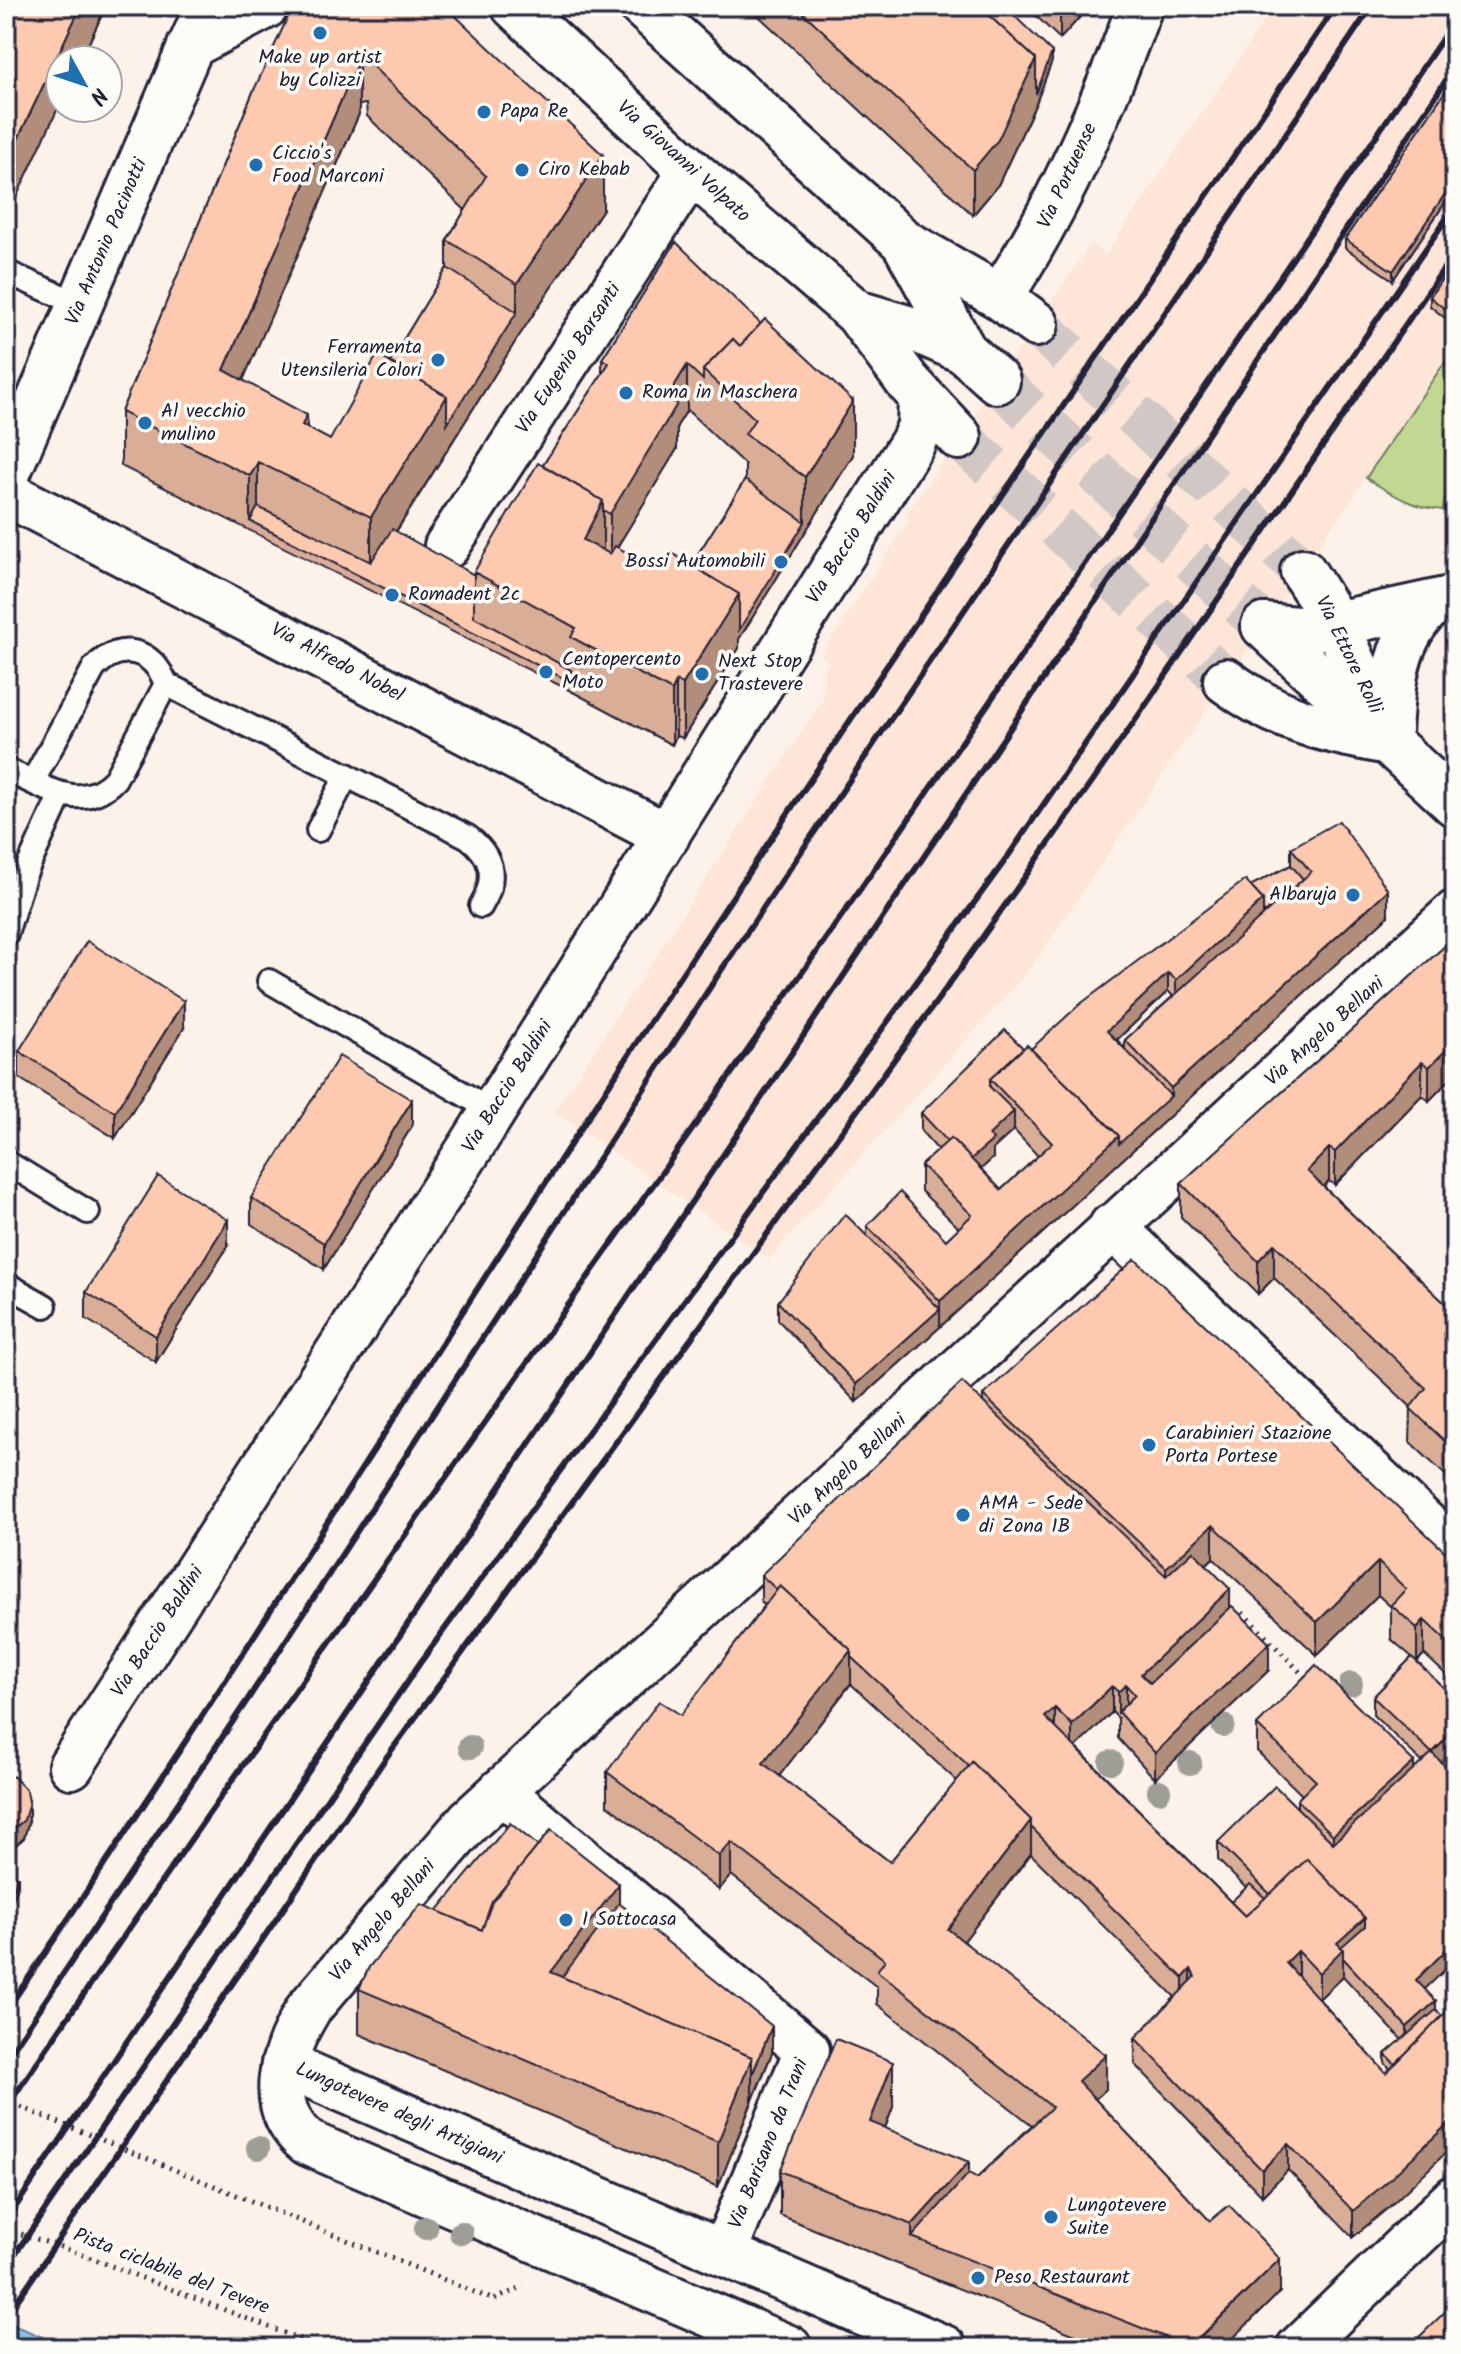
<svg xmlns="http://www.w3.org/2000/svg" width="1461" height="2354" viewBox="0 0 1461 2354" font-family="Kalam,sans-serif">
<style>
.built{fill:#fde6d8}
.green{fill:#c0d88f;stroke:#717d65;stroke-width:2}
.water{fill:#8ac2e8;stroke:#6082a3;stroke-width:2}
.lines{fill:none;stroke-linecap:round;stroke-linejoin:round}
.secondary-tunnel{stroke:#d1c8c6;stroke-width:44;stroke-dasharray:44 22;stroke-linecap:butt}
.service-casing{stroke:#22223b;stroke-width:28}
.minor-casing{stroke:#22223b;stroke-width:50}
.tertiary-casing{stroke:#22223b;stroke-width:50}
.secondary-casing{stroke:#22223b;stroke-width:50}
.path{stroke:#22223b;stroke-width:5;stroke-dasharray:2 6;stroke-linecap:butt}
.service{stroke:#fdfcf7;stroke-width:22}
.minor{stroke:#fdfcf7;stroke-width:44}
.tertiary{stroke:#fdfcf7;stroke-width:44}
.secondary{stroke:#fdfcf7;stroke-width:44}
.rail{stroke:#22223b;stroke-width:6}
.tree{fill:#9e9e97}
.wall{fill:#daae96;stroke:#22223b;stroke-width:2;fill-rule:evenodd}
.shaded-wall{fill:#b28d7a;stroke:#22223b;stroke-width:2}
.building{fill:#fecaaf;stroke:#22223b;stroke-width:2}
.poi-dot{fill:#1f6fb2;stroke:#fdfcf7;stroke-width:3}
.labels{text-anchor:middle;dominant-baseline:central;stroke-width:7;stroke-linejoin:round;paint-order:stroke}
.poi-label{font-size:20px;fill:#22223b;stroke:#fdfcf7;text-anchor:start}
.street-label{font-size:20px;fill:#22223b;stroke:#fdfcf7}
</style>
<rect width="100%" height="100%" fill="#fdf2e9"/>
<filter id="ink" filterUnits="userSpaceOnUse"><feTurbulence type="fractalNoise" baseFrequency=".0125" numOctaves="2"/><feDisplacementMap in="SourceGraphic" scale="16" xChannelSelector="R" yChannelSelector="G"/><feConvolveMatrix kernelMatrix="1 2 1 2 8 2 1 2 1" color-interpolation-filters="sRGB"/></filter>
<g filter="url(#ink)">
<polygon class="built" points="1274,6 1455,6 1455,347 1029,970 769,1259 554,1112 823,699 823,670 829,662 821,654 909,520 905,516 1091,243 1105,255"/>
<path class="green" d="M 1453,350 L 1455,496 L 1445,497 L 1443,510 C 1412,508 1392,494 1366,478 Z"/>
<polygon class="water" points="6,2322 69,2348 6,2348"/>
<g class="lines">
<g class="secondary-tunnel">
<polyline points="1036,324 1303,571"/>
<polyline points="997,381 1264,626"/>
<polyline points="959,437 1226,681"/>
</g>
<defs>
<g id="service">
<polyline points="6,272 79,304"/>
<path d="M 166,684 L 468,837 C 494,857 497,879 481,906"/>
<path d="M 6,770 C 44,786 82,815 115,779 L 166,684 C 153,649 120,640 94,668 L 33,781"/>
<polyline points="318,830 347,775"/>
<polyline points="6,934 24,876 61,794"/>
<polyline points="269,981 493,1111"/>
<polyline points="6,1162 88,1212"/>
<polyline points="6,1284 45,1306"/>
</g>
<g id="minor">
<path d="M 1000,297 C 1060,206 1102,108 1140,6"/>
<polyline points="6,493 667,836"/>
<polyline points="447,546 691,171"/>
<polyline points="1112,1226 1455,1552"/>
<polyline points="71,1766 472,1145 913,442 920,426 921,398"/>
<polyline points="501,1791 807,2050 724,2253"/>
<polyline points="284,2064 944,2348"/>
<path d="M 789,2348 L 308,2143 C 263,2106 283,2051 309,2008 L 469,1821 L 1455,913"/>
<polyline points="1299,2348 1455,2198"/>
</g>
<polyline id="tertiary" points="190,46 266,6"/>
<g id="secondary">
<polyline points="514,6 691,171 857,313 908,382 959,437"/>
<polyline points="642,6 904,242 1000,297 1036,324"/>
<polyline points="904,242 964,351 997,381"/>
<polyline points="857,313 921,332 964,351"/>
<polyline points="6,477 208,6"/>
<polyline points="1303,571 1337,625 1383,728"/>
<polyline points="1264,626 1455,804"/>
<polyline points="1264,626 1308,630 1455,598"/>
<path d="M 1226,681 C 1279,721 1325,730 1389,742"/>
<path d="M 1389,735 C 1391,687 1395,635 1434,603"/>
</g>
</defs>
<use href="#service" class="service-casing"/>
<use href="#minor" class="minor-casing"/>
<use href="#tertiary" class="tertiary-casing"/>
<use href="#secondary" class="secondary-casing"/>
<g class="path">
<polyline points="1449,525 1447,509 1455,500"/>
<polyline points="1237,1617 1242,1612 1306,1678"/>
<polyline points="6,2101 494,2300 524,2286"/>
<polyline points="6,2229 70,2250 323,2348"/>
</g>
<use href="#service" class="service"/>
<use href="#minor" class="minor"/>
<use href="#tertiary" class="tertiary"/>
<use href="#secondary" class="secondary"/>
<g class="rail">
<path d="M 6,2011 C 219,1698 419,1376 626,1059 C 857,704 1098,356 1336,6"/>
<polyline points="6,2059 248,1699 718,975 1372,6"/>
<path d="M 6,2108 C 259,1735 525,1370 783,1000 C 1010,675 1232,348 1455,20"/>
<polyline points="6,2221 1455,67"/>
<polyline points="6,2267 420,1663 1004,862 1455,206"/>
<polyline points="6,2317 383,1762 955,976 1132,725 1455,252"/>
</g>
</g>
<g class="tree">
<circle cx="1351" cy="1684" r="12"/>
<circle cx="1223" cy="1725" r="12"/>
<circle cx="470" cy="1747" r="12"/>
<circle cx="1111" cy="1762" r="12"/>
<circle cx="1190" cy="1763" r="12"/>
<circle cx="1159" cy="1791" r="12"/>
<circle cx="258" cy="2148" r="12"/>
<circle cx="426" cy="2228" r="12"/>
<circle cx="461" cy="2233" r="12"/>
</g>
<g class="wall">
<polygon points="6,6 106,6 81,60 60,60 16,198 6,193"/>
<path d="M 445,6 L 603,209 L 517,339 L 396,532 L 474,575 L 474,572 L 602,374 L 602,359 L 676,242 L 853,455 L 739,639 L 739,648 L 683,738 L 676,736 L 672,745 L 571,691 L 121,466 L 121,412 L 253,92 ZM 366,104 L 367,116 L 465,210 L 447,240 L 447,268 L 390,362 L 330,440 L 307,428 L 243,380 L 359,114 L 359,105 ZM 687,410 L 745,465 L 745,480 L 691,565 L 659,571 L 617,547 L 677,449 L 677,426 Z"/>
<polygon points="748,6 1004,6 1052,61 1036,103 998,185 973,215"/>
<polygon points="1026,6 1090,6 1060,39"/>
<polygon points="1455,77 1455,188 1393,280 1345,248 1345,239"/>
<polygon points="1455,259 1455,337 1455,326 1430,306 1430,297"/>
<path d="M 1291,848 L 1388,916 L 940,1327 L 856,1402 L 778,1320 L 778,1302 L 867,1236 L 867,1226 L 946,1240 L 959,1228 L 921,1191 L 921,1165 L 938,1150 L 921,1131 L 921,1113 L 1023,1048 L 1031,1049 L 1250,886 L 1291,865 ZM 1168,991 L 1173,996 L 1125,1040 L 1125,1048 L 1117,1040 ZM 1014,1130 L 1038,1156 L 1001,1190 L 981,1169 L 993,1158 L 993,1149 Z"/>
<polygon points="1455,937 1455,1074 1429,1101 1422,1095 1335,1185 1329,1181 1324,1187 1455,1313 1455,1484 1410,1442 1411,1407 1274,1278 1258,1294 1181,1217 1181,1183"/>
<polygon points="184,1028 115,1138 19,1078 19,1051"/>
<polygon points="412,1126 324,1269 251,1224 251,1198"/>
<polygon points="228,1246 156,1362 86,1319 86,1292"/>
<path d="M 983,1395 L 1455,1561 L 1455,1683 L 1424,1654 L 1417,1662 L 1455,1699 L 1455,1748 L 1441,1762 L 1425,1989 L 1389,2207 L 1353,2237 L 1288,2170 L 1262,2196 L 1135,2064 L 1135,2038 L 1175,1997 L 1031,1854 L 964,1941 L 1106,2089 L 1095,2099 L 1210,2221 L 1280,2292 L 1223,2348 L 1108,2348 L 912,2270 L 780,2215 L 780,2171 L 893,2107 L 885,2128 L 977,2178 L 1032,2125 L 877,2004 L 877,1987 L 731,1875 L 719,1890 L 607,1805 L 607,1772 L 681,1715 L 765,1605 L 761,1601 L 761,1575 L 983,1402 ZM 1213,1558 L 1317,1655 L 1378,1595 L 1391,1607 L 1391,1639 L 1412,1657 L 1373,1697 L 1373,1715 L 1422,1762 L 1414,1770 L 1257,1725 L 1257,1751 L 1302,1795 L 1297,1800 L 1297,1808 L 1218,1842 L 1218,1860 L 1246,1888 L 1231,1902 L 1076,1747 L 1112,1712 L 1118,1718 L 1118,1738 L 1155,1779 L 1269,1670 L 1230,1608 L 1206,1565 ZM 851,1684 L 957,1781 L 890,1862 L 779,1776 ZM 1343,1976 L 1402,2040 L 1385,2054 L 1385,2063 L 1390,2069 L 1386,2073 L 1319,1999 Z"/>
<polygon points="6,1775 29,1820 24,1838 9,1851 6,1851"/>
<polygon points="538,1846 619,1903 772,2053 718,2187 359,2034 359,1989 437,1911"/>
</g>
<g class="shaded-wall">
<polygon points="81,6 106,6 81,60 60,60 60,104 16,198 16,143"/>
<polygon points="1060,6 1090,6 1060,39"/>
<polygon points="1052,52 1052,61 1036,103 998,185 973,215 973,170 1036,59"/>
<polygon points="359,59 359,114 224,424 224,370"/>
<polygon points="603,155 603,209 517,339 371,571 371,517 447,396 517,312 517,284"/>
<polygon points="1455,179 1455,188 1393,280 1393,271"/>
<polygon points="687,365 687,410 677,426 677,449 610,559 610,514 667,398"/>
<polygon points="853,401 853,455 739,639 739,648 683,738 683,684 739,594 805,522 805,477"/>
<polygon points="307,415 307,470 302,425"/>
<polygon points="258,462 258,516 250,521 250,476"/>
<polygon points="603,501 603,555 583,540"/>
<polygon points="676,681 676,736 672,745 672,691"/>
<polygon points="1388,890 1388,916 940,1327 940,1301 1119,1136 1171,1096 1171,1088"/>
<polygon points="1263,900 1263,918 1176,998 1176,980"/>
<polygon points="1168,973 1168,991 1107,1049 1107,1031"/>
<polygon points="184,1001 184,1028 115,1138 115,1112"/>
<polygon points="1455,1041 1455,1074 1429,1101 1429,1067"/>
<polygon points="1422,1062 1422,1095 1335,1185 1335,1152"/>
<polygon points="412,1100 412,1126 324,1269 324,1243"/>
<polygon points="1014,1111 1014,1130 993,1149 993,1158 968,1181 968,1163 989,1135"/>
<polygon points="1329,1148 1329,1181 1307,1204 1307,1171"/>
<polygon points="228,1220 228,1246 156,1362 156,1336"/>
<polygon points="1274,1244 1274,1278 1258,1294 1258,1261"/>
<polygon points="940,1309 940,1327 856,1402 856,1384"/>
<polygon points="9,1370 9,1403 6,1410 6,1377"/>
<polygon points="1213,1525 1213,1558 1166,1602 1166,1568"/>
<polygon points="1378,1562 1378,1595 1317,1655 1317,1622"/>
<polygon points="1230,1589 1230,1616 1141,1700 1141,1674"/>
<polygon points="1424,1620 1424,1654 1417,1662 1417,1628"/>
<polygon points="1269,1643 1269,1670 1155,1779 1155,1753"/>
<polygon points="851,1650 851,1683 763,1797 763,1763"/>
<polygon points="1126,1685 1126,1711 1118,1713 1118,1692"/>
<polygon points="1112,1686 1112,1712 1072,1751 1072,1725"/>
<polygon points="1055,1708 1055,1734 1045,1717"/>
<polygon points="1455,1730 1455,1748 1432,1772 1432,1753"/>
<polygon points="1414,1762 1414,1788 1333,1861 1333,1835"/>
<polygon points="29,1802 29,1820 24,1838 9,1851 9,1833"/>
<polygon points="1031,1820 1031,1853 948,1962 948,1929"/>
<polygon points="731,1842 731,1875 719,1890 719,1856"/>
<polygon points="18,1877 18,1886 7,1915 7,1906"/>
<polygon points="619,1884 619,1929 551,1990 551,1972"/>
<polygon points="1365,1918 1365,1944 1343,1958 1343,1976 1319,1999 1319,1973 1337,1943"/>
<polygon points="1455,1941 1455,1960 1416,1998 1416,1980"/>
<polygon points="1298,1951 1298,1977 1286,1963"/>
<polygon points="1191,1969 1191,1995 1183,2004 1183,1978"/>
<polygon points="1436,2001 1436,2019 1407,2045 1407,2027"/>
<polygon points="772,2026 772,2053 752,2101 752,2075"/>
<polygon points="1106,2055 1106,2089 1078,2115 1078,2081"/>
<polygon points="752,2057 752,2101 718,2187 718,2142"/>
<polygon points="893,2062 893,2107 870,2167 870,2122"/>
<polygon points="1455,2117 1455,2144 1389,2207 1353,2237 1353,2211"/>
<polygon points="1288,2144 1288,2170 1262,2196 1262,2170"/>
<polygon points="969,2162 969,2206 912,2237 912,2225"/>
<polygon points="1280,2259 1280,2292 1223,2348 1190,2348"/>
</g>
<g class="building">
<polygon points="6,6 81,6 16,143 6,138"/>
<polygon points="293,6 445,6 603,155 517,284 447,240 486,176 367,61 366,50 358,51 359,59 224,370 307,415 302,425 330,440 377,355 447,396 371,517 258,462 250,476 121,412 253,92"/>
<polygon points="796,6 979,6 1036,59 998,140 973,170"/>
<polygon points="979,6 1004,6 1052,52 1036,94 1036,59"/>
<polygon points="1455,77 1455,179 1393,271 1345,239"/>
<polygon points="676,242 761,324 740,346 733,339 703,370 703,380 687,365 667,398 677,404 610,514 603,510 603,501 543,465 609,363 602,359"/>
<polygon points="1455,259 1455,317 1430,297"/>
<polygon points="447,268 517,312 447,424 447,396 390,362"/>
<polygon points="765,319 853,401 805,477 745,434 755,419 703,370 733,339 740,346"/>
<polygon points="538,463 603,501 583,540 610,554 615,546 659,571 670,552 739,594 683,684 676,681 672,691 571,637 576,628 474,572"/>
<polygon points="745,480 805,522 739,630 739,594 691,565"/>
<polygon points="258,507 371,562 392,529 474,575 474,617 571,670 571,682 250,521"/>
<polygon points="1339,821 1388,890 1171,1088 1125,1040 1311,872 1291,848"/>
<polygon points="1291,865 1303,879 1265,913 1263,910 1263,900 1250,886"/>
<polygon points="1245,880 1263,900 1176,980 1168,973 1107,1031 1171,1096 1119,1144 1119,1136 1031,1049 1079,1005"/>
<polygon points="1455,937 1455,1041 1429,1067 1422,1062 1335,1152 1329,1148 1307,1171 1455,1313 1455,1451 1410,1408 1426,1388 1274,1244 1258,1261 1181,1183"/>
<polygon points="87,941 184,1001 115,1112 19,1051"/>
<polygon points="1005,1030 1023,1048 990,1079 990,1087 1014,1111 989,1135 993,1140 971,1159 951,1138 948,1142 921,1113"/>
<polygon points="1027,1045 1119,1136 940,1301 867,1226 900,1192 946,1240 972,1215 921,1165 951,1138 1001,1190 1052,1143 990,1079"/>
<polygon points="339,1056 412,1100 324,1243 251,1198"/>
<polygon points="158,1176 228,1220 156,1336 86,1292"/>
<polygon points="845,1214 940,1309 856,1384 778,1302"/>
<polygon points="1135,1259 1455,1561 1455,1649 1424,1620 1417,1628 1391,1605 1406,1589 1378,1562 1317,1622 1213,1525 1166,1568 983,1395"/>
<polygon points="962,1382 1166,1576 1193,1551 1230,1589 1141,1674 1150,1683 1232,1606 1269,1643 1155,1753 1118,1712 1135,1695 1126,1685 1118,1692 1112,1686 1072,1725 1055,1708 1045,1717 1245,1916 1307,1859 1358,1910 1365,1918 1337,1943 1343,1949 1319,1973 1298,1951 1286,1963 1386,2073 1455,2003 1455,2117 1389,2180 1353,2211 1288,2144 1262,2170 1135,2038 1195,1977 1191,1969 1183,1978 1031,1827 1031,1820 972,1762 969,1766 851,1657 851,1650 780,1586 777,1590 761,1575"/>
<polygon points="780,1586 851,1650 763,1763 890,1862 972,1762 1031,1820 948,1929 1106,2055 1078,2081 1210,2221 1229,2205 1280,2259 1190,2347 912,2237 969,2173 977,2178 1052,2107 877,1971 885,1960 731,1842 719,1856 607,1772 659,1701 681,1715"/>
<polygon points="1412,1657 1455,1699 1455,1730 1432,1753 1373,1697"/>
<polygon points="1316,1665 1414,1762 1333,1835 1297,1800 1316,1781 1257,1725"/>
<polygon points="1432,1753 1455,1776 1455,1941 1416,1980 1436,2001 1407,2027 1343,1958 1343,1949 1341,1947 1365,1926 1365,1918 1307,1859 1270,1894 1218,1842 1275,1786 1333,1843"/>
<polygon points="6,1775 14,1777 27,1791 29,1802 24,1820 9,1833 6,1833"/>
<polygon points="510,1823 538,1846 492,1902 482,1930 437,1911"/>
<polygon points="551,1830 619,1884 551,1972 752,2057 718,2142 359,1989 369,1967 421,1904 482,1930 492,1902"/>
<polygon points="6,1872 18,1877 7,1906 6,1906"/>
<polygon points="1250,1884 1265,1898 1245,1916 1231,1902"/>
<polygon points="619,1903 772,2026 752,2075 752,2057 562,1977"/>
<polygon points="1436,2010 1442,2016 1395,2064 1385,2054"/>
<polygon points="836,2039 893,2062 870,2122 969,2162 912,2225 780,2171"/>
<polygon points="1455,2302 1455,2348 1408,2348"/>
</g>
</g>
<g class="poi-dot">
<circle cx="320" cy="33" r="8"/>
<circle cx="484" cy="112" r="8"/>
<circle cx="256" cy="165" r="8"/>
<circle cx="522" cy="170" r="8"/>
<circle cx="438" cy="360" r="8"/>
<circle cx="626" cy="393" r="8"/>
<circle cx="145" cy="423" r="8"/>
<circle cx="781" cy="562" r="8"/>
<circle cx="392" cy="595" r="8"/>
<circle cx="546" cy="672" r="8"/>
<circle cx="702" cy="674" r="8"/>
<circle cx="1353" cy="895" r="8"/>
<circle cx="1149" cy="1445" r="8"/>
<circle cx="963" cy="1515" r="8"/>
<circle cx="566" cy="1920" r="8"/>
<circle cx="1051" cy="2217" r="8"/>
<circle cx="978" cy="2278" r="8"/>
</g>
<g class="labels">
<g class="poi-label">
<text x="320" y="58" text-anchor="middle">Make up artist<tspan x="320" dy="23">by Colizzi</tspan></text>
<text x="500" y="112">Papa Re</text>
<text x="272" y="154">Ciccio's<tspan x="272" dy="23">Food Marconi</tspan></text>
<text x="538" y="170">Ciro Kebab</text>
<text x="422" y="348" text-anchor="end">Ferramenta<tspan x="422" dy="23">Utensileria Colori</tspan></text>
<text x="642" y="393">Roma in Maschera</text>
<text x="161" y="412">Al vecchio<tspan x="161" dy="23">mulino</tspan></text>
<text x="765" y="562" text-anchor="end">Bossi Automobili</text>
<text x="408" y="595">Romadent 2c</text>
<text x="562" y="660">Centopercento<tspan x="562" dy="23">Moto</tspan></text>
<text x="718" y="662">Next Stop<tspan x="718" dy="23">Trastevere</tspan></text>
<text x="1337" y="895" text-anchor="end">Albaruja</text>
<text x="1165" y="1434">Carabinieri Stazione<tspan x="1165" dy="23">Porta Portese</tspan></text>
<text x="979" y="1504">AMA - Sede<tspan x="979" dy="23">di Zona 1B</tspan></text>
<text x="582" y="1920">I Sottocasa</text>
<text x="1067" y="2206">Lungotevere<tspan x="1067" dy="23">Suite</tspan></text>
<text x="994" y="2278">Peso Restaurant</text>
</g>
<g class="street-label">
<text transform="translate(683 162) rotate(42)">Via Giovanni Volpato</text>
<text transform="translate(1068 176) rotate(-65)">Via Portuense</text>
<text transform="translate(107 242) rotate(-67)">Via Antonio Pacinotti</text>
<text transform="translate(569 359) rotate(-57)">Via Eugenio Barsanti</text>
<text transform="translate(852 538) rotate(-58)">Via Baccio Baldini</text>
<text transform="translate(1348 655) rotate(64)">Via Ettore Rolli</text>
<text transform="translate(337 663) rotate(28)">Via Alfredo Nobel</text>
<text transform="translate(1325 1032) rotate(-42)">Via Angelo Bellani</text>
<text transform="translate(508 1087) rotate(-58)">Via Baccio Baldini</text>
<text transform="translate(848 1470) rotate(-43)">Via Angelo Bellani</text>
<text transform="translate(158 1632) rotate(-57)">Via Baccio Baldini</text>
<text transform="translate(383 1921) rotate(-50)">Via Angelo Bellani</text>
<text transform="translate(399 2114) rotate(24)">Lungotevere degli Artigiani</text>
<text transform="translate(769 2144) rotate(-68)">Via Barisano da Trani</text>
<text transform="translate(171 2272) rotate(21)">Pista ciclabile del Tevere</text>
</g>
</g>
<rect width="1461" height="2354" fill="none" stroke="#fdfcf7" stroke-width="32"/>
<rect x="16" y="16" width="1429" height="2322" fill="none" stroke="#22223b" stroke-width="3" filter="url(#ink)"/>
<g transform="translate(84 84) rotate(130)"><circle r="38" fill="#fdfcf7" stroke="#a5a5ac" stroke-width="2"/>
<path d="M0-6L14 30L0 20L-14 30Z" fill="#1f6fb2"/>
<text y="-12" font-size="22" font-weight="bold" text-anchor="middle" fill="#22223b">N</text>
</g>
</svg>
